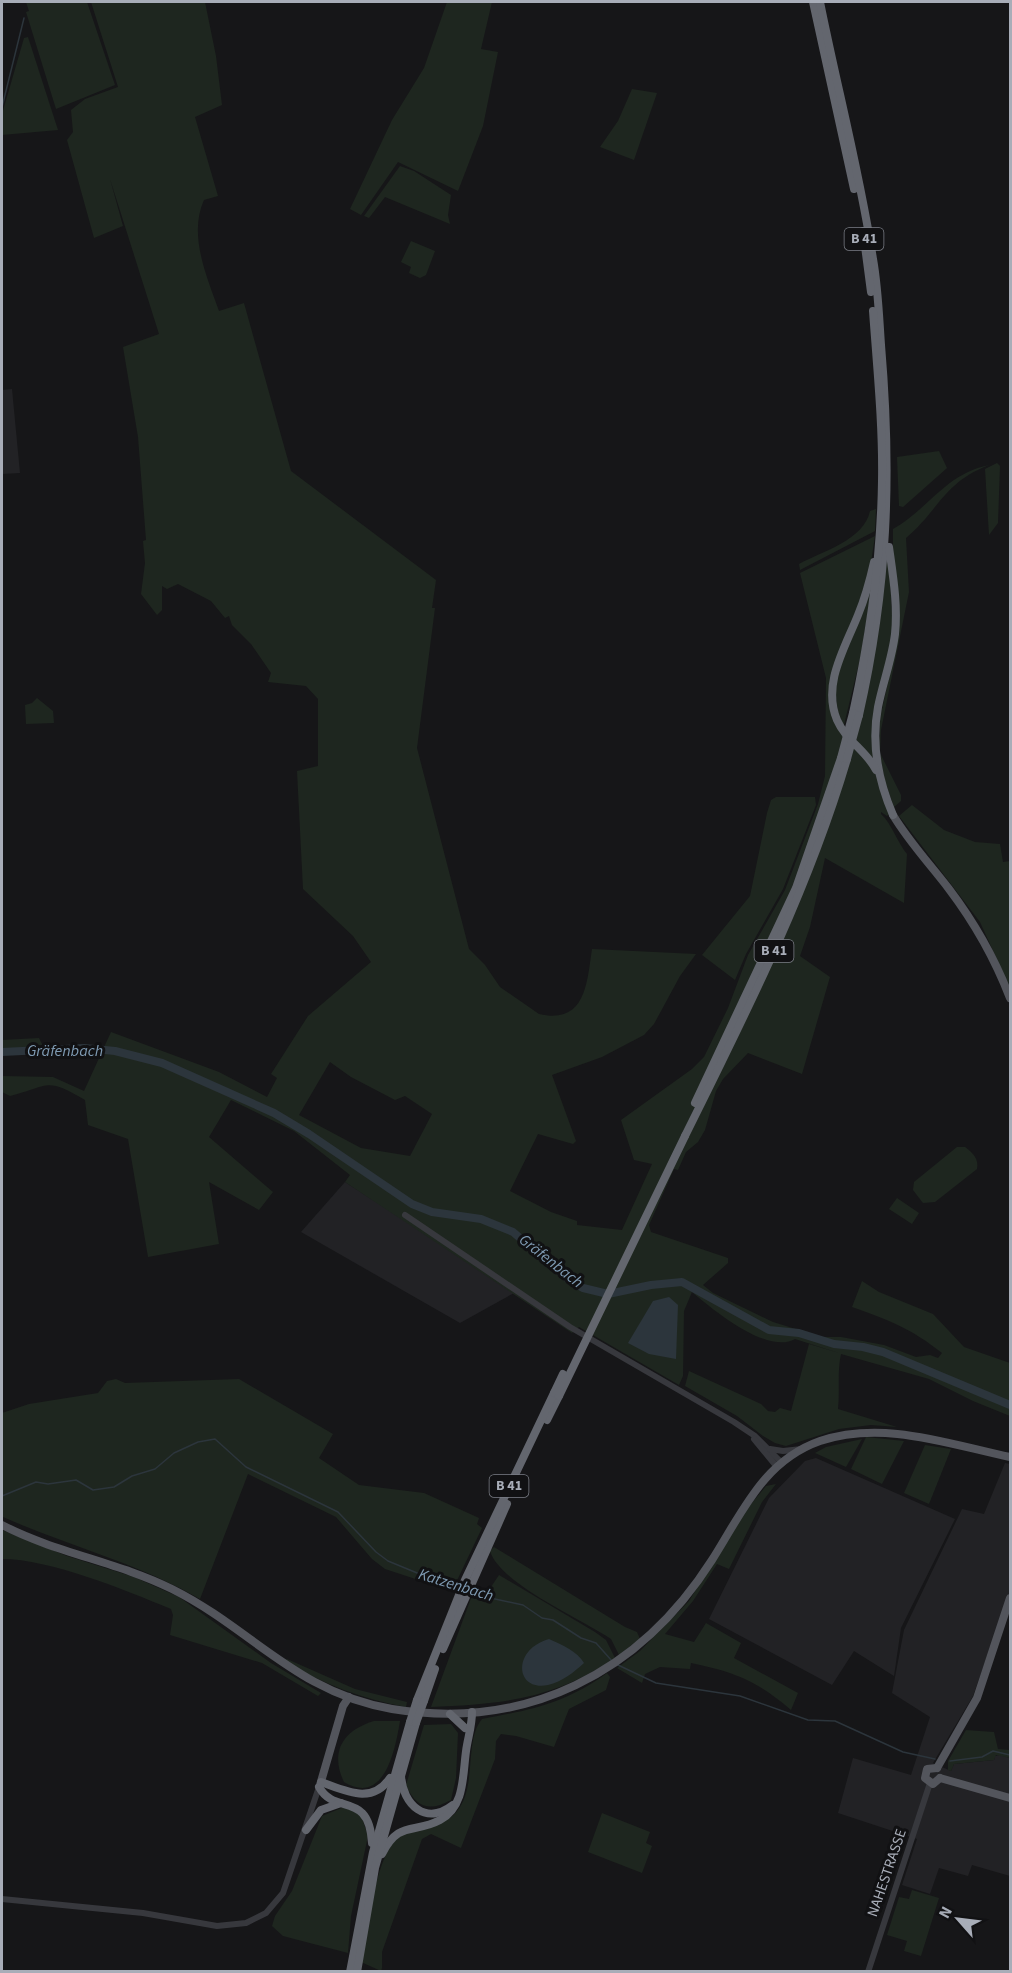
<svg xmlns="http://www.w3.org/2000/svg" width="1012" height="1973" viewBox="0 0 1012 1973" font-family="'Source Sans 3',sans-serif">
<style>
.built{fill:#222225}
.green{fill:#1e261f;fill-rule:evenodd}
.water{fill:#2c353c}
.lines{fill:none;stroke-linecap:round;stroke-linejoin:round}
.stream{stroke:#2c353c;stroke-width:1.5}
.river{stroke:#2c353c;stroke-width:8}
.minor{stroke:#37383d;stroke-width:6}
.major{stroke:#53555c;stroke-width:8}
.highway{stroke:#63666e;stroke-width:8}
.highway-bridge{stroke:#63666e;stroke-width:8}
.labels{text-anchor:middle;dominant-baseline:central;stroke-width:6;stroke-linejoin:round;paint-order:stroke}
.shield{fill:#111113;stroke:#7b7e86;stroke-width:1.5}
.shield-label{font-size:14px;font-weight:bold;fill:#a8adb8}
.street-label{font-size:15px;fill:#a8adb8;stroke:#111113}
.water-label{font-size:16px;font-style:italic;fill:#7f9bb3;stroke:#111113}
</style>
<rect width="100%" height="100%" fill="#161618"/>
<g class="built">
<polygon points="12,389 20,473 2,474 2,390"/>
<polygon points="345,1182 443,1245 514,1293 460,1323 301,1232"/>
<polygon points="816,1458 955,1519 901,1628 894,1676 854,1651 832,1685 709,1619 769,1498 805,1461"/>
<polygon points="1005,1463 1010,1464 1010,1591 973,1696 933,1763 951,1771 954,1764 994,1760 995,1756 1000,1755 1010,1758 1010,1876 972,1865 968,1876 939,1868 930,1894 902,1885 917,1839 838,1813 853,1758 911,1775 930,1717 892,1693 904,1630 962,1509 984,1514"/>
</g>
<g class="green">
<polygon points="26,2 87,2 115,85 56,109 26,12 29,11"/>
<path d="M 91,2 L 205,2 L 216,56 L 222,105 L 195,117 L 218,196 L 204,200 C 188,235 207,277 219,311 L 244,303 L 291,471 L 436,580 L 432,608 L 435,608 L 417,748 L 469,949 L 485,965 L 500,987 L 539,1014 C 586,1025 587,982 592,949 L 696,954 L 680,976 L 654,1024 L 644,1035 L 602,1057 L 552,1075 L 576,1141 L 573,1144 L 538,1134 L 510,1191 L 551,1212 L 577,1221 L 577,1225 L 622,1230 L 652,1164 L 634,1160 L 621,1120 L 692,1069 L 704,1057 L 728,1008 L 748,955 L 785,890 L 818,804 L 825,776 L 826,678 L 800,573 L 875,536 L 869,576 L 840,654 L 833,714 L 873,765 L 890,813 L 887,816 L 881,812 L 881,814 C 892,824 897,842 907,854 L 904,903 L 825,858 L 810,927 L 800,956 L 830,977 L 802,1074 L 748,1053 L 723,1079 L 716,1091 L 705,1130 L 698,1142 L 686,1152 L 678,1170 L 674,1169 L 649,1225 L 651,1232 L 728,1258 L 728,1263 L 703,1285 L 713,1293 L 773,1322 L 822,1337 L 841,1337 L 884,1345 L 916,1357 L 930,1355 L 938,1358 L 942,1353 C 912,1329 887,1319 852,1307 L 862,1281 L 879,1292 L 933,1314 L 964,1347 L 1010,1363 L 1010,1416 L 973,1401 L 929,1379 L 841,1354 C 837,1372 840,1390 838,1409 L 897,1427 L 871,1425 L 839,1429 L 786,1446 L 775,1443 L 763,1436 L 737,1416 L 685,1386 L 689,1371 L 761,1404 L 768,1411 L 775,1412 L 780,1408 L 791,1411 L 809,1344 L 839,1353 L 795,1339 C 767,1355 712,1309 692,1292 L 684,1311 L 683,1376 L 679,1385 L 579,1327 L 572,1333 L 345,1182 L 350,1175 L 294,1131 L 231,1100 L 209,1137 L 273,1192 L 259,1210 L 209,1182 L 219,1244 L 148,1257 L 128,1139 L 88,1125 L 85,1100 C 45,1076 49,1086 10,1096 L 2,1092 L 2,1076 L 53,1077 L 84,1091 L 111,1032 L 219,1072 L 267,1097 L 277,1078 L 271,1074 L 308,1016 L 371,962 L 353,936 L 303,889 L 297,771 L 318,766 L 318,699 L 306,686 L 268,682 L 271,673 L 251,644 L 232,625 L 229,616 L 225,618 L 211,601 L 178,584 L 167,589 L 162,586 L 162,610 L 157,615 L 141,594 L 145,563 L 143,541 L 146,540 L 138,437 L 123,347 L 159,334 L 110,179 L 123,226 L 94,238 L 67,140 L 73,132 L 71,110 L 85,99 L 118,87 ZM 330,1062 L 351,1077 L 395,1100 L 405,1096 L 432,1114 L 410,1156 L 361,1148 L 299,1115 Z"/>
<polygon points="447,2 492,2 481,49 498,52 483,126 458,191 398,162 361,215 350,209 392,120 424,68"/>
<polygon points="28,37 58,130 2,135 2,114 24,38"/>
<polygon points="632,89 657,93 634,160 600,147 618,121"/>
<polygon points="400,166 414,171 451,195 448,215 450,224 385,197 369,218 364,216"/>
<polygon points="411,241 435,251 426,275 420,278 409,273 411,267 401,262"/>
<polygon points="939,451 947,468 903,507 899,506 897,457"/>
<polygon points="997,463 1000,466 998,523 989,535 985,469"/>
<path d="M 989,465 C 943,483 940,509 906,538 L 909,592 L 881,730 L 880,753 L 901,795 L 901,801 L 894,807 L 885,782 L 879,750 L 880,718 L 893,660 L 893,529 C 930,508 945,474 989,465 Z"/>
<path d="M 876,509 L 875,531 L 800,570 L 799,564 C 823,551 864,540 870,511 Z"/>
<polygon points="886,561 889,561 893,632 875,757 872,759 854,742"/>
<polygon points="873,578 861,655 843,729 839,721 834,683"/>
<polygon points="37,698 53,711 54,723 26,724 25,705 32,703"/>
<polygon points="776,797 815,797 816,805 783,889 746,954 735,980 702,955 750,896 767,813 771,800"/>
<polygon points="912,805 944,830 975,842 1000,844 1003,862 1010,861 1010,988 980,922 899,816"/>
<polygon points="39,1038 47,1054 2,1055 2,1040"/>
<path d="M 957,1147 L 965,1147 C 973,1153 979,1159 977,1169 L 935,1202 L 923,1203 L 913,1190 L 914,1182 Z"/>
<polygon points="897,1198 919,1213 912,1224 889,1209"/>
<path d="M 116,1379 L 125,1383 L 239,1379 L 333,1434 L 319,1458 L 359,1485 L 424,1493 L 479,1518 L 477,1524 L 482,1528 L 452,1591 L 385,1569 L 372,1559 L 336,1517 L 248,1474 L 200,1599 C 138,1563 68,1546 3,1517 L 2,1413 L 29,1404 L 98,1393 L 107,1381 Z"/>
<polygon points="866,1437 904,1441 882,1484 851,1469"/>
<polygon points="862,1439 846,1467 815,1453 826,1447"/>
<polygon points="925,1445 951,1449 929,1504 904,1493"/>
<path d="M 776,1484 L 762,1502 L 729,1569 L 717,1564 L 693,1601 L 665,1634 L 694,1642 L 706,1623 L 741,1643 L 734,1658 L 798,1693 L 791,1710 C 757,1681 735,1672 691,1663 L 690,1669 L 660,1667 L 645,1674 L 642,1683 L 617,1668 L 640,1651 L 689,1601 L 741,1516 L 766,1486 Z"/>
<path d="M 2,1530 L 67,1556 L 134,1577 L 179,1597 L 271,1663 L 321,1693 L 318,1696 L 262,1663 L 170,1635 L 173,1615 L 171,1609 C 125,1590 50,1559 2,1559 Z"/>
<path d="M 494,1547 L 625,1627 L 637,1632 L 640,1639 L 619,1655 L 611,1639 C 582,1619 500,1584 490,1551 Z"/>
<path d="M 499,1575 L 595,1632 L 606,1640 L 615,1658 C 554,1699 504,1704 431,1707 L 474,1590 L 482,1593 L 489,1590 Z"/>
<path d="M 287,1659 L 355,1689 L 407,1702 L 406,1707 C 363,1699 322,1684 285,1661 Z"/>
<path d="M 607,1673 L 610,1677 L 606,1690 L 569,1709 L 554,1747 L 516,1736 L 501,1734 L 496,1741 L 495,1759 L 461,1848 L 431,1834 L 422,1839 L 382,1952 L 382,1968 L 381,1971 L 361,1962 C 370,1929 373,1851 404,1833 C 424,1822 446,1829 460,1807 C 476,1782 465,1739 482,1719 C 531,1710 566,1703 607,1673 Z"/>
<path d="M 374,1721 L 400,1721 C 395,1751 384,1806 344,1782 C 329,1751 344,1730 374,1721 Z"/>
<path d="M 451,1724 L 458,1733 L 456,1778 L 451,1800 C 430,1812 416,1808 406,1785 L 424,1725 Z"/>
<polygon points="966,1730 994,1732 998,1749 1010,1750 1010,1758 996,1755 994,1760 954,1764 951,1771 948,1770 948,1761"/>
<polygon points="344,1807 361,1815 368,1836 351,1916 348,1953 283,1936 272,1926 275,1916 292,1891 322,1816"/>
<polygon points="602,1813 650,1832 646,1843 652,1846 642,1873 588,1852"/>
<polygon points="912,1890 939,1898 921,1956 904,1951 907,1941 887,1935 899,1897 909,1899"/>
</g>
<g class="water">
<polygon points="669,1297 678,1305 676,1359 649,1354 628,1343 653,1301"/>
<path d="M 549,1639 C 562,1645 577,1651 584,1663 C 574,1672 562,1682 548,1685 C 516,1692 511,1650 549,1639 Z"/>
</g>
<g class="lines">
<g class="stream">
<polyline points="2,107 24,18"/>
<polyline points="2,1496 36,1482 48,1484 76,1480 93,1490 114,1487 132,1476 155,1469 174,1453 198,1442 215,1439 246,1467 338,1512 376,1552 388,1561 456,1589"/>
<polyline points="472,1594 523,1605 542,1618 553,1620 581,1638 596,1643 612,1661"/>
<polyline points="618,1665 656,1683 740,1696 808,1720 835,1721 903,1752 935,1759"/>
<polyline points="950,1761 982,1757 993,1751 1010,1755"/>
</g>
<polyline class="river" points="2,1052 84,1048 115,1051 162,1063 274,1113 309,1134 412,1204 432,1212 481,1219 513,1232 568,1279 583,1288 608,1294 651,1285 682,1282 769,1330 799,1333 834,1344 863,1347 883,1352 1010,1405"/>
<g class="minor">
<polyline points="405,1215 570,1327 734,1422 755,1436 782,1463"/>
<polyline points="754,1439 777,1467"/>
<polyline points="770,1449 783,1451 802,1449"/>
<polyline points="2,1899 143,1913 217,1926 246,1923 266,1913 283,1893 319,1787"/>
<polyline points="868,1972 930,1783"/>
</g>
<g class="major">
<path d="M 893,815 C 909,842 930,864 949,889 C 974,922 995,959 1010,998"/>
<path d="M 2,1525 C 56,1553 118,1562 172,1589 C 252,1629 297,1693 392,1709 C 527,1731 640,1673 712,1560 C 742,1513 763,1461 820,1441 C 883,1420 948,1444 1010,1457"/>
<polyline points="937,1768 977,1698 1010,1598"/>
<polyline points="937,1768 927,1769 925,1778 933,1784 940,1778"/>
<polyline points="940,1778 1010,1798"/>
<polyline points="320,1785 343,1706 349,1697"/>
</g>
<g class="highway">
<polyline points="813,2 854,189"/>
<path d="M 820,2 C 837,87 860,173 873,259 C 878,287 879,316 881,345 C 892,475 888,588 859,715"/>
<polyline points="863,231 871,292"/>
<path d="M 889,547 C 893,576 898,605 895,634 C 892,659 883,682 878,707 C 871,744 878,780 893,815"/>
<path d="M 874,562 C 870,580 865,598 858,615 C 845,648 822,684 837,720 C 846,741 866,750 876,770"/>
<path d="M 853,713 C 870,636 881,560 882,481 C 883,425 877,367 873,311"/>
<polyline points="695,1103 796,888 841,758"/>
<path d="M 685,1136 C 746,1013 808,891 847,759"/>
<polyline points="547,1420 559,1396"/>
<polyline points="443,1649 507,1504"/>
<polyline points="417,1700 465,1580 554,1393"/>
<polyline points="424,1701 435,1669"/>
<polyline points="450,1714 465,1728"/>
<path d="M 401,1776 C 403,1805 426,1826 453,1805"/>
<path d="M 321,1782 C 346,1791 372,1805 390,1778"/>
<path d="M 319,1787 C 335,1816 369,1790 372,1843"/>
<polyline points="306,1830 321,1810 341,1803"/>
<path d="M 382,1854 C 399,1820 414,1834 440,1820 C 467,1806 462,1770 467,1745 C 469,1734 472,1724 472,1712"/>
<polyline points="350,1972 373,1852 410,1722"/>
<polyline points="357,1972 375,1868 416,1723"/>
</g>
<g class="highway-bridge">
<polyline points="841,758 853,713"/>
<polyline points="847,759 859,715"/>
<polyline points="554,1393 563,1374"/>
<polyline points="559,1396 685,1136"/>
<polyline points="410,1722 417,1700"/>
<polyline points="416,1723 424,1701"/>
</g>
</g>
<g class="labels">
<g class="shield">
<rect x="844.5" y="228" width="39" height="22" rx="4.5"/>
<rect x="754.5" y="940" width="39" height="22" rx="4.5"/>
<rect x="489.5" y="1475" width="39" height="22" rx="4.5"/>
</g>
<g class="shield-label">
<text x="864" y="239">B 41</text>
<text x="774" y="951">B 41</text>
<text x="509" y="1486">B 41</text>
</g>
<g class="street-label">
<text transform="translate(887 1873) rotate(-71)">NAHESTRASSE</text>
</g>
<g class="water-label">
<text x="65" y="1051">Gräfenbach</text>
<text transform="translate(551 1261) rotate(38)">Gräfenbach</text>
<text transform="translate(456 1585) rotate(17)">Katzenbach</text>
</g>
</g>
<rect width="1012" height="1973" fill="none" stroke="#a8adb8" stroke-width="6"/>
<g transform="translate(958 1919) rotate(298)" stroke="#111113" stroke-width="4.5" paint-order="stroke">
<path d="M0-4.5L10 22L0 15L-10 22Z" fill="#a8adb8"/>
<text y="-9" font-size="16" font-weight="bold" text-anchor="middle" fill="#a8adb8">N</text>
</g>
</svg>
